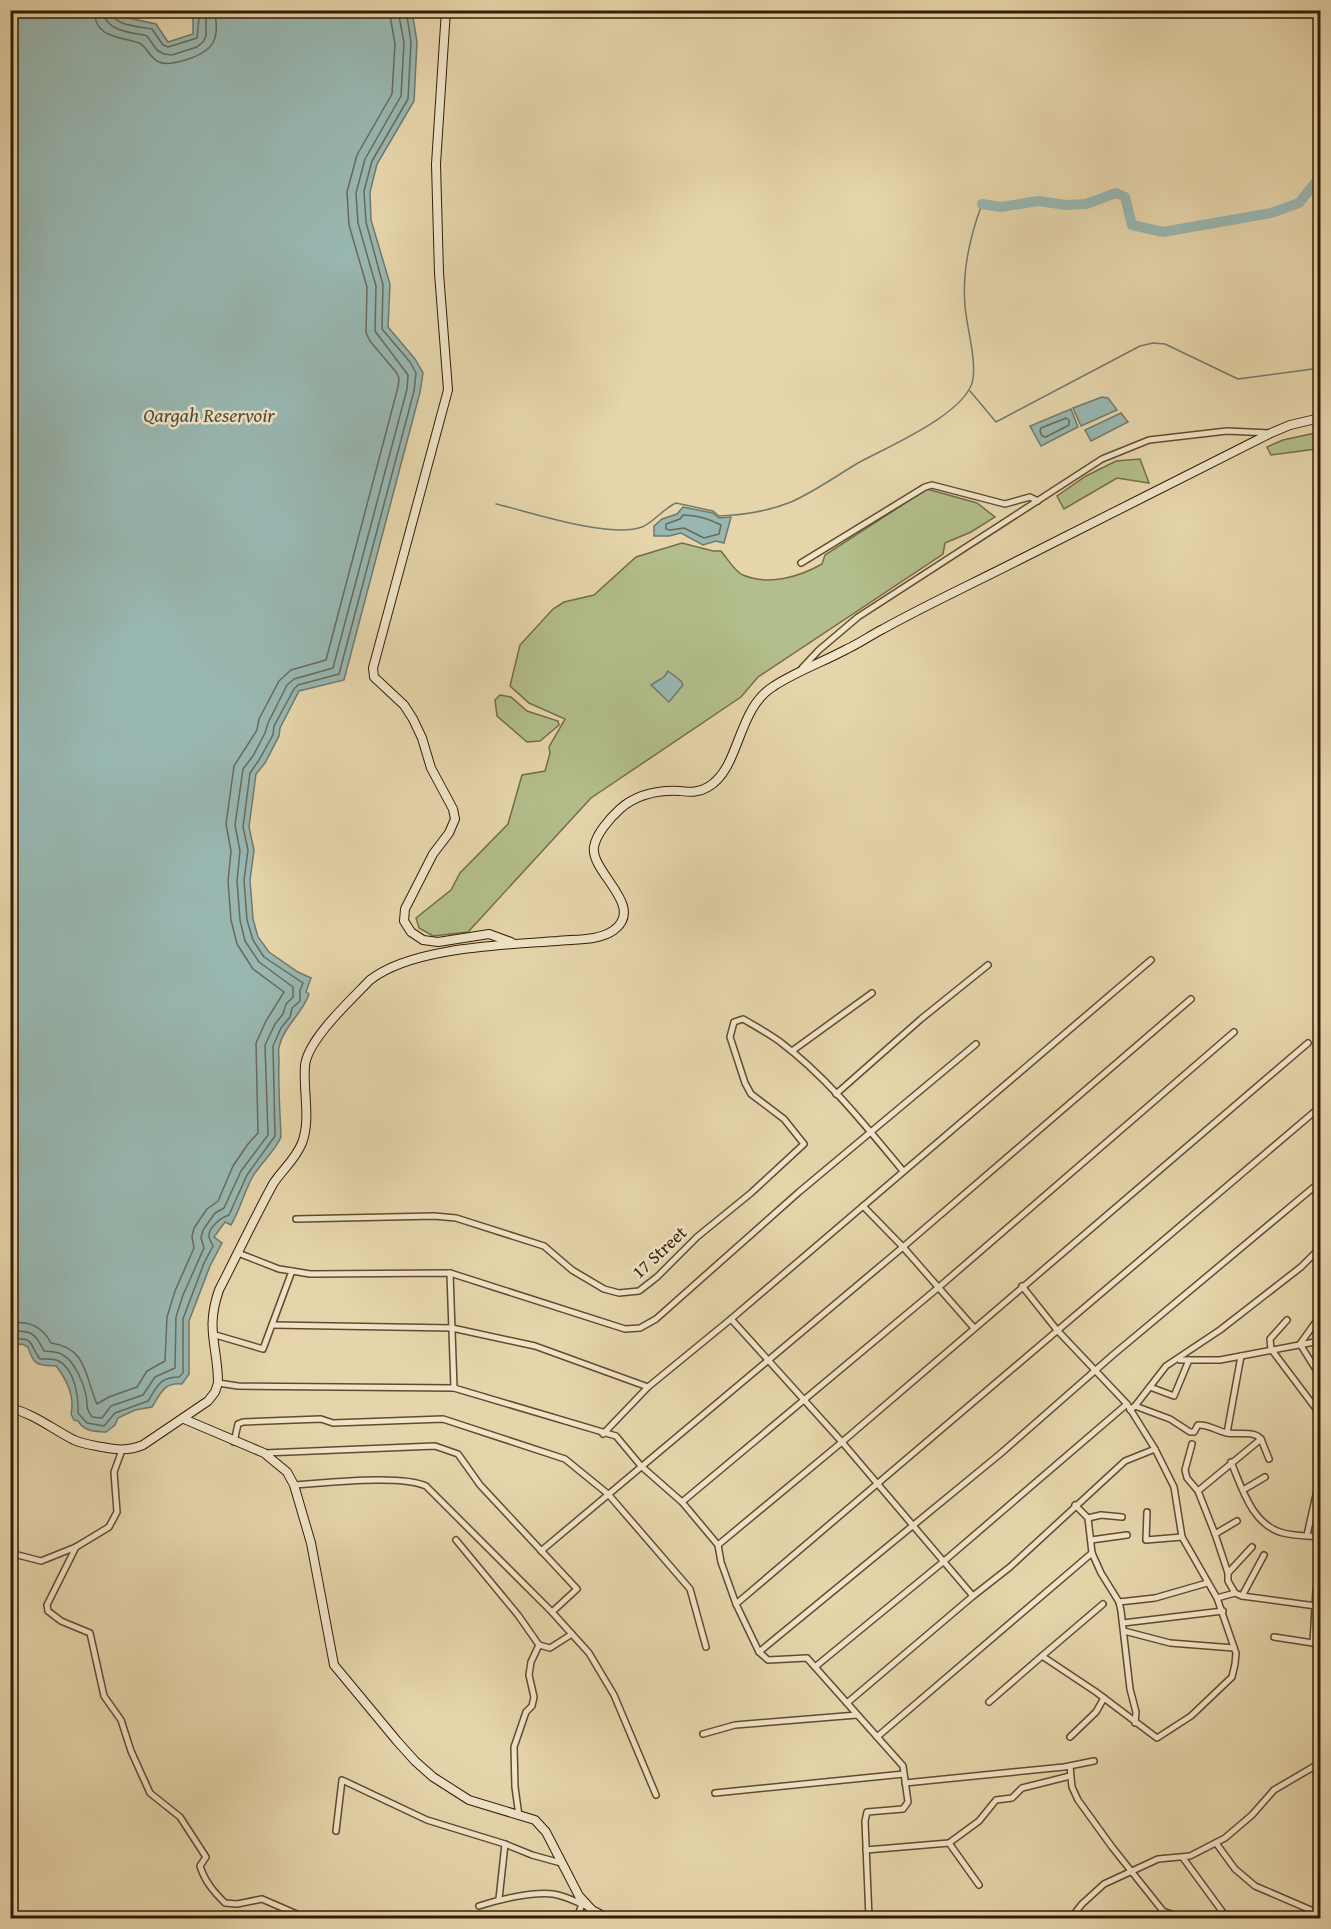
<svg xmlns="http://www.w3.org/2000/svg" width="1331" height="1929" viewBox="0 0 1331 1929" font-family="'Gentium Book Plus',serif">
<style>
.green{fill:#b2be8b;stroke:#746d48;stroke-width:1.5}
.water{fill:#98b7b1;stroke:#71796c;stroke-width:1.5}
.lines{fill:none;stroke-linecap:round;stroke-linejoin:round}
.shore{stroke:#686a5a;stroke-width:1.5}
.stream{stroke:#71796c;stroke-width:1.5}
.river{stroke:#98b7b1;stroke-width:10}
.street-casing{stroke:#634a2e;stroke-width:8}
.secondary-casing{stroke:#371c04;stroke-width:10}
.street{stroke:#efe4c8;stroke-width:5}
.secondary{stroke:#efe4c8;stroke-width:8}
.labels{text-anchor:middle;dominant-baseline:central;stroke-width:5;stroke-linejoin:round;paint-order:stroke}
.street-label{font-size:18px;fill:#371c04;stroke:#efe4c8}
.water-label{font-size:20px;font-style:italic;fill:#544a38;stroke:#efe4c8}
</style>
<rect width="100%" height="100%" fill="#e6d5ab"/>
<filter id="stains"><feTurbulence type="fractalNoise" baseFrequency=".00333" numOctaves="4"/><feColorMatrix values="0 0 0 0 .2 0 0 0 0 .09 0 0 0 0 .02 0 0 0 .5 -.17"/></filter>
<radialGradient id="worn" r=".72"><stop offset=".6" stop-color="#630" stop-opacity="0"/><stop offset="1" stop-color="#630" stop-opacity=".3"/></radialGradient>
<g class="green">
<polygon points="1320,432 1320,448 1316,449 1271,455 1267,447 1283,440"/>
<polygon points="1140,459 1149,483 1117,478 1064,509 1057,496 1086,476 1116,461"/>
<path d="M 927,489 L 977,503 L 995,517 L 971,532 L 945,543 L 943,554 L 758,677 L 741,697 L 591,798 L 468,932 L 433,936 L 419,928 L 416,918 L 451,890 L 460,873 L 508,824 L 522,775 L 545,771 L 550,753 L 549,747 L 565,719 L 529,703 L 510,686 L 520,645 L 553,609 L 564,602 L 594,595 L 636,557 L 682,543 L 713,551 L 721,551 C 727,558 735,572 743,575 C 769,586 799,577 822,564 L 825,555 Z"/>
<polygon points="500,695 511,697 527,711 558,721 559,725 540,741 527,742 497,716 495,700"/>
</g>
<g class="water">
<path d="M 10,11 L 114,11 L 120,16 L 156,24 L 168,42 L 193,34 L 193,19 L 189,11 L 412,11 L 417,42 L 414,101 L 377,164 L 370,192 L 371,220 L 390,284 L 388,327 L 415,359 L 423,373 L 420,392 L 344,680 L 299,691 L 280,728 L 279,736 L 265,763 L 256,774 L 249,827 L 254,850 L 250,880 L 253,919 L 258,937 L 269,952 L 298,972 L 311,978 L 306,992 L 309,994 C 303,1013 283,1027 279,1047 C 278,1051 279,1056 279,1061 C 278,1086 280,1111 281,1137 C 275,1151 262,1162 253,1176 C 244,1192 240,1210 231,1225 L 225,1222 L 214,1237 L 222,1243 L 210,1266 L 189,1321 L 189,1374 L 182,1384 C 164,1382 161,1393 152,1407 L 135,1410 L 118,1418 L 115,1425 L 106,1432 C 94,1431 85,1432 78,1421 L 74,1420 L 71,1414 C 75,1396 67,1380 56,1366 C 37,1365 34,1366 28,1347 L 22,1344 L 11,1346 Z"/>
<polygon points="1102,397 1108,398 1117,410 1081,426 1073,408"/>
<polygon points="1071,409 1078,427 1041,446 1030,426"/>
<polygon points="1121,413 1128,422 1091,441 1085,430"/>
<polygon points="683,507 713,513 719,518 731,517 724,543 716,541 703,545 681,533 669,536 654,536 654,526 662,519 677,514"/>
<polygon points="668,671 681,681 683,685 669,702 651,685 664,677"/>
</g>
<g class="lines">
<g class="shore">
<path d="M 94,10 C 95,39 119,36 139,43 C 147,46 149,58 159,62 C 166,65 174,63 182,61 C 210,53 222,43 214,10"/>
<path d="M 103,10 C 105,32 131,32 147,36 L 157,50 L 164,54 L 172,55 L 197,47 L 203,42 L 206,36 L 206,18 L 204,10"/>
<path d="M 111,10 C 113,27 139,26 152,29 L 163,45 L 168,47 L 197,38 L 199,18 L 196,10"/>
<polygon points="1066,418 1069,420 1069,425 1046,437 1042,436 1040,431 1041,428"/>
<path d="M 683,515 C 698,515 708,519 721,525 L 719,534 L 704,538 L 684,528 L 670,530 L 666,529 L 666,524 L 680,519 Z"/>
<path d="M 10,1323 C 29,1321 42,1326 51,1343 C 88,1348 85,1378 97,1404 L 109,1397 L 137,1387 L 147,1371 L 165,1361 L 167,1317 L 175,1291 L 194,1248 L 192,1237 L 194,1228 L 207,1209 L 218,1201 L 233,1166 L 248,1144 L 258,1133 L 256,1043 L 266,1021 L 284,992 L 253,969 L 237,944 L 231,920 L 228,881 L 231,851 L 226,824 L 234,766 L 257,730 L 259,719 L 279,681 L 291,670 L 326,660 L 398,387 L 399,378 L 396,372 L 370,341 L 366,333 L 367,287 L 349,225 L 347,192 L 357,155 L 392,94 L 395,44 L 389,10"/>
<path d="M 10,1332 C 31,1329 36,1334 44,1351 C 50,1352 58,1351 63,1355 C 75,1362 83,1382 86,1395 C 88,1406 85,1407 92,1417 L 102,1418 L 111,1406 L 143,1395 L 155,1377 L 175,1368 L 176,1317 L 183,1295 L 204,1248 L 201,1238 L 203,1230 L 215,1213 L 224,1208 L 241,1171 L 268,1135 L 265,1045 L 275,1024 L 283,1014 L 286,1004 L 293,997 L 293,987 L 259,962 L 245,941 L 240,920 L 237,881 L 240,851 L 235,825 L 243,769 L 253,756 L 265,733 L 268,723 L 287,685 L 294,679 L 333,668 L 407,389 L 408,375 L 375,331 L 376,286 L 358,223 L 356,193 L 365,159 L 401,96 L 404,43 L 398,10"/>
<path d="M 10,1340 C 36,1336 28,1344 40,1359 C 45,1359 54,1358 59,1361 C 75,1370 79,1398 78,1413 L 87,1423 L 104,1426 L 115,1413 L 148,1401 C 157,1387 159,1377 179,1377 L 183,1373 L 183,1319 L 204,1263 L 213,1246 C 213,1246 209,1238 209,1237 C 208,1227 222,1217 229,1215 L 247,1175 L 275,1136 L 273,1046 L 281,1028 L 290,1017 L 292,1008 L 300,1001 L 300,990 L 303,983 L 264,957 L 253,940 L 247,920 L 244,880 L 248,850 L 243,827 L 250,773 L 259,760 L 273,735 L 274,726 L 294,689 L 298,685 L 339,674 L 414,391 L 416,373 L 410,362 L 382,329 L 383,285 L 366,222 L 364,191 L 372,161 L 408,99 L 411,42 L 406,10"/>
</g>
<g class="stream">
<polyline points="970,391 996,422 1140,346 1153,343 1165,344 1238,379 1320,368"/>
<path d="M 496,504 C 531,512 609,539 642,527 C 654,522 664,508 676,503 L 713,511 L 719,516 C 743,515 769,511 791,502 C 814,492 836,476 858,463 C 887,447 968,413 973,379 C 976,357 967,329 965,306 C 962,271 970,236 982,204"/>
</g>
<polyline class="river" points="982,204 1001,207 1038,201 1066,205 1086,204 1116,193 1125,197 1132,225 1163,232 1271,213 1299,203 1320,177"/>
<defs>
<g id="street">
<polyline points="801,563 925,487 932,485 1005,504 1030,497 1038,501"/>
<polyline points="802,668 819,650 858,617 1102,459 1149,440 1227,431 1270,433"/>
<polyline points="792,1051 872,993"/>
<polyline points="836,1094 921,1019 988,965"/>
<polyline points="863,1206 903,1247 974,1328"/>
<path d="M 296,1219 L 434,1216 L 456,1218 L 544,1246 L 572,1270 L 604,1289 L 619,1293 L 639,1291 L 657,1277 L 697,1237 L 751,1193 L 804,1144 L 784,1119 L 751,1094 L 745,1083 L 730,1037 L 734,1022 L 743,1019 C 755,1026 768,1033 779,1041 C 827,1077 865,1125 903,1171"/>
<polyline points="292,1271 310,1274 450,1273 625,1329 640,1328 656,1319 799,1192 976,1044"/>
<polyline points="450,1273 454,1388"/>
<polyline points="1320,1316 1300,1344 1320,1376"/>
<polyline points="731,1319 1151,960"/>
<polyline points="1287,1320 1270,1339 1271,1349 1320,1414"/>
<polyline points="272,1325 452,1328 535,1346 648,1387"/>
<polyline points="212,1334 263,1349 292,1271 279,1269 238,1253"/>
<polyline points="1180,1360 1220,1360 1320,1341"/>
<polyline points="218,1383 238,1386 454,1388 616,1436 641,1466 682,1502 718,1545 721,1562 736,1604 759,1652 768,1660 807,1658 903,1766 908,1802 903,1809 867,1812 865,1821 869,1918"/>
<polyline points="1150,1387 1174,1396 1189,1360"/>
<path d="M 1135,1406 L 1170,1419 L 1190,1432 L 1194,1432 L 1198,1425 C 1208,1424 1217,1431 1227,1433 C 1239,1435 1253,1430 1261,1439 L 1198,1491"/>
<polyline points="1130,1410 1135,1406 1166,1366 1220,1330 1301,1267 1320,1248"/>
<polyline points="1227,1433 1241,1356"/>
<polyline points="603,1434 648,1387 731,1319 842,1442 973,1596"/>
<polyline points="1261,1439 1269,1459"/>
<polyline points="234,1442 238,1424 243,1422 321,1419 333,1423 443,1419 565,1459 608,1494 690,1589 706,1647"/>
<polyline points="1192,1444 1185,1470 1187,1478 1198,1491 1215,1534 1228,1573 1228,1581 1235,1593"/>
<polyline points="264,1453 435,1446 458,1454 480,1485 577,1589 552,1612"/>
<path d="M 1231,1462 C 1242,1488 1252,1525 1283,1533 C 1295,1536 1308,1536 1320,1537"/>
<path d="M 294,1485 C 326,1483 401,1474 426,1486 L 552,1612 L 589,1653 L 614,1695 L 656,1795"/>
<polyline points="1243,1490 1265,1477"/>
<polyline points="682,1502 939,1287 1234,1032"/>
<polyline points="1075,1505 1088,1518 1092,1553 1101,1573 1119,1602 1121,1611 1130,1689 1136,1712 1135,1723"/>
<polyline points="1147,1512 1146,1540 1182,1537"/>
<polyline points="1088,1518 1101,1515 1122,1517"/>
<polyline points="1215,1534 1237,1521"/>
<polyline points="1307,1535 1320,1477"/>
<polyline points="456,1540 518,1615 539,1645 550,1648 572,1634"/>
<polyline points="1091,1540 1127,1535"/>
<polyline points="718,1545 842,1442 1308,1043"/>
<path d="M 76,1547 L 47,1605 L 48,1611 L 61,1621 L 90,1633 L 104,1696 L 121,1720 L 131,1751 L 150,1793 L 180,1817 L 206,1857 L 200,1866 C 205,1882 214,1892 225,1903 L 237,1904 L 262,1899 L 306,1918"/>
<polyline points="541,1551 903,1247 1191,999"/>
<polyline points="10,1553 41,1561 76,1547 109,1527 117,1512 114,1472 122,1450"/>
<polyline points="1228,1573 1252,1547"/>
<polyline points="1242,1596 1264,1555"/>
<polyline points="1217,1598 1235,1593 1242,1596 1316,1606"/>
<polyline points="1119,1602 1155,1598 1207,1583"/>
<polyline points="736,1604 1320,1107"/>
<polyline points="1123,1623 1223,1611"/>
<polyline points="1124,1631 1170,1643 1234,1648"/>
<polyline points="1274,1637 1313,1643 1320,1649"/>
<polyline points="1313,1643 1316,1591 1320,1562"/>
<polyline points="759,1652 1000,1454 1114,1354 1320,1182"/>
<polyline points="1042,1656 1103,1604"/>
<polyline points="815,1667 943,1562 1127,1404"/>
<polyline points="989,1702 1042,1656 1096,1692 1157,1738 1191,1716 1232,1677 1235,1664 1236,1653 1217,1598 1182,1537 1174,1487 1155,1449 1127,1404 1057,1330 1022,1286"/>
<polyline points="847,1703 973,1596 1010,1567 1125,1461 1155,1449"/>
<polyline points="703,1734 735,1725 857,1715"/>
<polyline points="877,1737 1092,1553"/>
<polyline points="1070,1737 1096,1712 1104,1698"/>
<polyline points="1070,1766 1072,1787 1078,1800 1112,1847 1163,1911 1182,1918"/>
<polyline points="905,1783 1064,1767 1094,1761"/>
<polyline points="715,1793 904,1774"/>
<polyline points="519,1816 515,1787 514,1747 526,1712 532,1706 534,1697 529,1675 531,1662 539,1645"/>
<polyline points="336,1831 342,1780 427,1820 505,1844 532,1855 561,1863"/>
<polyline points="949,1843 979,1885"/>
<polyline points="1216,1843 1235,1869 1255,1886 1320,1914"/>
<polyline points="866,1850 949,1843 979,1821 996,1800 1012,1798 1022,1788 1070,1776"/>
<polyline points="1183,1858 1227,1918"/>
<polyline points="499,1899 505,1844"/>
<path d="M 479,1906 C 497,1900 534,1891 553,1894 C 566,1896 577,1902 588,1907"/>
<polyline points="577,1918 582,1904"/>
<polyline points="1071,1918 1082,1904 1104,1884 1158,1859 1190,1856 1225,1838 1252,1815 1274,1790 1320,1763"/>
</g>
<g id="secondary">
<polyline points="446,10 436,164 439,273 448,390 373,668 374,677 404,705 413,719 422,738 431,768 453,809 455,819 449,833 433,854 405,909 404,921 411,932 423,940 438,942 489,934 511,942"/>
<path d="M 10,1408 C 35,1414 52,1429 74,1440 C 83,1444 92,1445 102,1447 C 117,1450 128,1451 143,1445 L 208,1401 L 215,1392 L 218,1383 C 218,1346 205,1330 219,1290 C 237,1255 254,1219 273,1184 C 282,1170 295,1160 302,1143 C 311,1119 303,1092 305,1066 C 307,1040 351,1000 370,980 C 412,947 504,945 557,941 C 575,939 599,941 614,930 C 646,906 590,872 594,847 C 596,834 610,818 620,809 C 637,794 658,790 680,791 C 691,792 698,793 708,787 C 741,768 736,709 774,686 C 797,671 823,662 847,649 C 860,643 871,635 883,629 C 928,604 974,583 1019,560 C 1103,518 1187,475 1271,433 L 1290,425 L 1320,418"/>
<polyline points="184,1419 264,1453 287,1472 294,1485 311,1543 334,1665 397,1741 415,1761 433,1777 469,1800 535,1820 546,1832 579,1896 592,1910 607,1918"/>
</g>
</defs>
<use href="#street" class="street-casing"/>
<use href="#secondary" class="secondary-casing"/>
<use href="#street" class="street"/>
<use href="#secondary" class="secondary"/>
</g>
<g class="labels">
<g class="street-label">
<text transform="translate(659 1252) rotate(-43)">17 Street</text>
</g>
<g class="water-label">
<text x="209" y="414">Qargah Reservoir</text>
</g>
</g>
<rect width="1331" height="1929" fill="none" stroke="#e6d5ab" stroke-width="36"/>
<rect x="12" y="12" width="1307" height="1905" fill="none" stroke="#371c04" stroke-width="3"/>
<rect x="18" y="18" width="1295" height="1893" fill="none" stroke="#371c04" stroke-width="1.5"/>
<rect width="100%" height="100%" filter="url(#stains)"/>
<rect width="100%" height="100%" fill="url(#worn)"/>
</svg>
